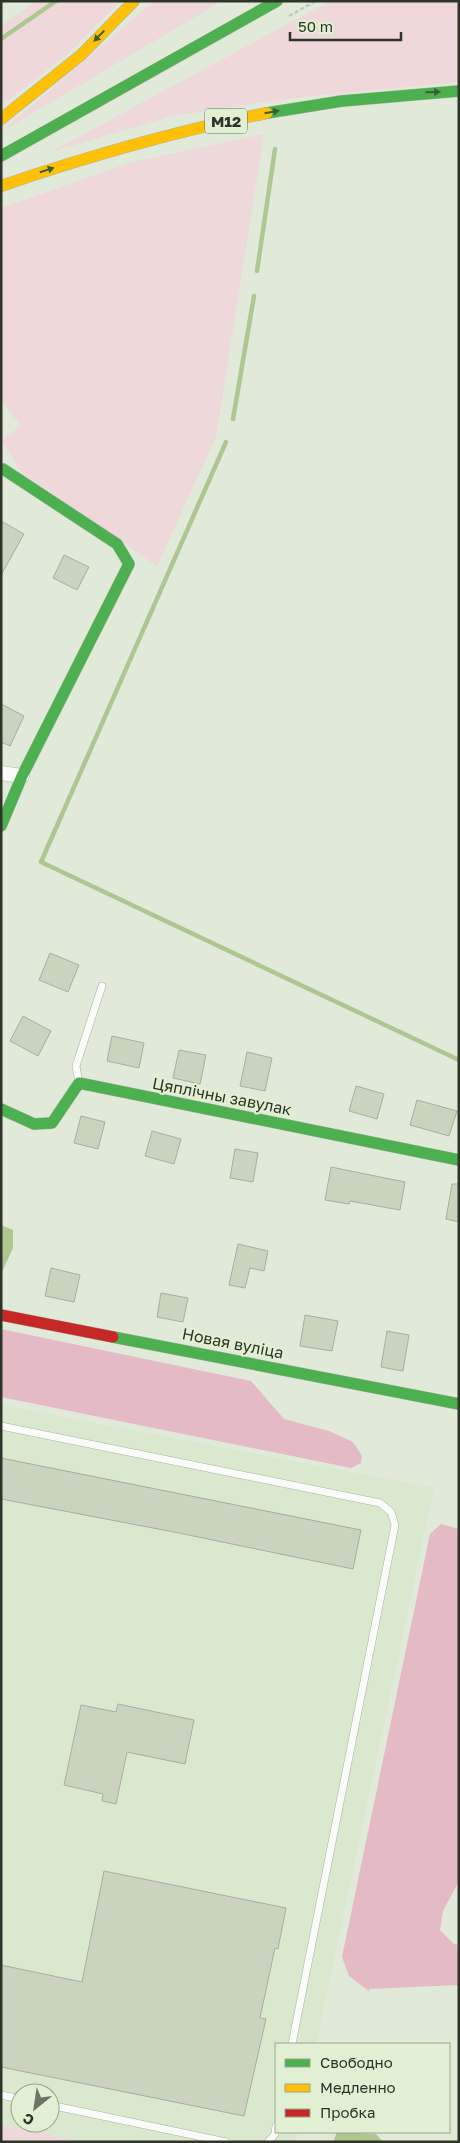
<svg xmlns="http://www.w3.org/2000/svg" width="460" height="2143" viewBox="0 0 460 2143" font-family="'Golos Text',sans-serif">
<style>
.built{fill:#dae8cd;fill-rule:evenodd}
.green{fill:#efd8da}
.forest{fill:#e4bbc4}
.water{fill:#aec790}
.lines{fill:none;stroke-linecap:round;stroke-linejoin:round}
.stream{stroke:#aec790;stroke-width:4.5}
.building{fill:#c9d3be;stroke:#a7aea1}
.lane-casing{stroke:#acb1a5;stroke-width:8}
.street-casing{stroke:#acb1a5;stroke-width:15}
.fast-casing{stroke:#acb1a5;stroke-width:12}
.slow-casing{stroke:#acb1a5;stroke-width:12}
.jam-casing{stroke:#acb1a5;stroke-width:12}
.path{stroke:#c5c8c2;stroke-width:2.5;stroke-dasharray:4 2.5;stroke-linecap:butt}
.lane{stroke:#fafcf9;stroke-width:7}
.street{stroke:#fafcf9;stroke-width:14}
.fast{stroke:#4caf50;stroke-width:11}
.slow{stroke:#ffc107;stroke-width:11}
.jam{stroke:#c62828;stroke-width:11}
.oneway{fill:#395f37}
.labels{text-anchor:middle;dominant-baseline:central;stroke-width:4.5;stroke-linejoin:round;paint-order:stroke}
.shield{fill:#e1f0d2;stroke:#646c5c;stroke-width:1}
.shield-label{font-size:15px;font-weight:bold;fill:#2f3429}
.street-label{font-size:16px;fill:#2f3429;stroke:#e1f0d2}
</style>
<rect width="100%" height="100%" fill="#e1e9d9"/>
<path class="built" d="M 1,1405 L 434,1488 L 316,2044 L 276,2044 L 276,2132 L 297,2132 L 295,2142 L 86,2142 L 1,2124 ZM 20,2093 L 50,2093 L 50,2123 L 20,2123 Z"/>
<g class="green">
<polygon points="37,1 121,1 69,53 1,106 1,26"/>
<polygon points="154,1 222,1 1,132"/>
<polygon points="330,1 459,1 459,82 293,98 173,116 51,152"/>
<polygon points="264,134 216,437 157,566 21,472 1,440 21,426 1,400 1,208 132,162"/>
<polygon points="1,2124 86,2142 1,2142"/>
</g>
<g class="forest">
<polygon points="1,1329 251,1381 284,1419 329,1431 353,1442 362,1456 361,1463 351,1468 1,1397"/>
<polygon points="441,1524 459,1529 459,1881 443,1911 440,1930 454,1944 459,1945 459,1985 369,1989 370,1992 349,1976 342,1957 430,1534"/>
</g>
<g class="water">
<polygon points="1,1225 13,1230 13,1248 1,1274"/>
<polygon points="337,2132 376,2134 383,2142 333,2142"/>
</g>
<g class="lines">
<g class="stream">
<polyline points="1,39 56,1"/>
<polyline points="257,271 275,149"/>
<polyline points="233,419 254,296"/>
<polyline points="226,442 41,862 459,1060"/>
</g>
</g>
<g class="building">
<polygon points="1,521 24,534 1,575"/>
<polygon points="64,555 89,567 77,590 53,578"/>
<polygon points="1,704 24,716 10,746 1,742"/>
<polygon points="50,953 79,965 68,992 39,980"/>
<polygon points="23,1016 51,1031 38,1056 10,1041"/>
<polygon points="112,1036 144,1043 139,1068 107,1061"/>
<polygon points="179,1050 206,1055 200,1084 173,1078"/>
<polygon points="247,1052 272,1058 265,1091 240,1086"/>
<polygon points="356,1086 384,1094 377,1119 349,1111"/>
<polygon points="417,1100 457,1111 449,1136 410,1125"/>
<polygon points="81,1116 105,1122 98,1149 74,1143"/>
<polygon points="152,1131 181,1139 174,1164 145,1156"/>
<polygon points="235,1149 258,1153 253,1182 230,1178"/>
<polygon points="331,1167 405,1182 400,1210 350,1201 349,1204 325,1200"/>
<polygon points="452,1184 459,1184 459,1222 446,1219"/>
<polygon points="238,1244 268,1251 264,1271 250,1268 245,1288 229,1285"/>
<polygon points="51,1268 80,1275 74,1302 45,1296"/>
<polygon points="161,1293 188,1298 183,1322 157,1317"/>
<polygon points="305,1315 338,1321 332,1351 300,1346"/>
<polygon points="387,1331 409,1335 403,1371 381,1367"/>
<polygon points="1,1458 361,1530 353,1569 174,1532 1,1499"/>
<polygon points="118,1704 194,1720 185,1764 127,1752 116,1804 102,1801 103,1794 64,1785 81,1705 116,1712"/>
<polygon points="104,1871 286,1908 278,1949 275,1948 260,2018 266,2019 244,2116 1,2067 1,1965 82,1982"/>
</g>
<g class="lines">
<defs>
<g id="lane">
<polyline points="79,1083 76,1066 102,986"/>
<polyline points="1,1426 380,1503 391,1512 395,1525 292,2044"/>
<polyline points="1,2095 20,2099"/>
<polyline points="50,2105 226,2142"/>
<polyline points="268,2142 275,2134 276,2126"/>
</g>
<polyline id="street" points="1,773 22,776"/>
<g id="fast">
<polyline points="267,113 342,101 459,91"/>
<polyline points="1,156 277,1"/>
<polyline points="1,826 22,776 129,564 117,544 3,469"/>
<polyline points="1,1109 34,1124 52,1123 79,1083 459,1160"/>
<polyline points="113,1337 459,1404"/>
</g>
<g id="slow">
<polyline points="1,119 81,55 134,1"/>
<path d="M 1,186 C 89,156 177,131 267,113"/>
</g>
<polyline id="jam" points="1,1315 113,1337"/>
</defs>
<use href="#lane" class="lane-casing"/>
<use href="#street" class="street-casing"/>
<use href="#fast" class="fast-casing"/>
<use href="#slow" class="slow-casing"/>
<use href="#jam" class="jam-casing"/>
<polyline class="path" points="289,16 316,1"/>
<use href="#lane" class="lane"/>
<use href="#street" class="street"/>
<use href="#fast" class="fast"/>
<use href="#slow" class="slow"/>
<use href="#jam" class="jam"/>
</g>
<defs><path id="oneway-solid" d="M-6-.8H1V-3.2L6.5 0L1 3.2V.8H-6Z" transform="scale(1.25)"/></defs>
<g class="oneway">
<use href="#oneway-solid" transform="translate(99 36) rotate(134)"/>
<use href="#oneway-solid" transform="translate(433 92) rotate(-2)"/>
<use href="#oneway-solid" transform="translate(272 112) rotate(-10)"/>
<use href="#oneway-solid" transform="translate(47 170) rotate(-18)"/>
</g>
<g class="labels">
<rect class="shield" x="205" y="108.5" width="42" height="25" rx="4"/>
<g class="shield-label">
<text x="226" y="121">М12</text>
</g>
<g class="street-label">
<text transform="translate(222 1096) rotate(11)">Цяплічны завулак</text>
<text transform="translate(233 1343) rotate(11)">Новая вуліца</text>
</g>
</g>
<rect width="460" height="2143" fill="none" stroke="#2f3429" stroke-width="5"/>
<rect x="275" y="2043" width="175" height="90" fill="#e1f0d2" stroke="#9aa58e"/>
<rect x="285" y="2059" width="25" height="8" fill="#4caf50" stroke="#9aa58e"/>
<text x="320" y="2068" font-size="15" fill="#2f3429">Свободно</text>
<rect x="285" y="2084" width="25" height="8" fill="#ffc107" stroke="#9aa58e"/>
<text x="320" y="2093" font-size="15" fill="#2f3429">Медленно</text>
<rect x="285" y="2109" width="25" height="8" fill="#c62828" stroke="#9aa58e"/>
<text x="320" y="2118" font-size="15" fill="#2f3429">Пробка</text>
<g transform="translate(35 2108) rotate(210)"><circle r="24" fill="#e1f0d2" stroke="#9aa58e"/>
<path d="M0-4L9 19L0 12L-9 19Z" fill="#6d7367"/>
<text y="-8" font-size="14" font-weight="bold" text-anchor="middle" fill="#2f3429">С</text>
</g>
<path d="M290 32v8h111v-8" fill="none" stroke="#2f3429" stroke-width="2.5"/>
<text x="298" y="32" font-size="15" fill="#2f3429" stroke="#e1f0d2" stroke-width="4" paint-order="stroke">50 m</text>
</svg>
